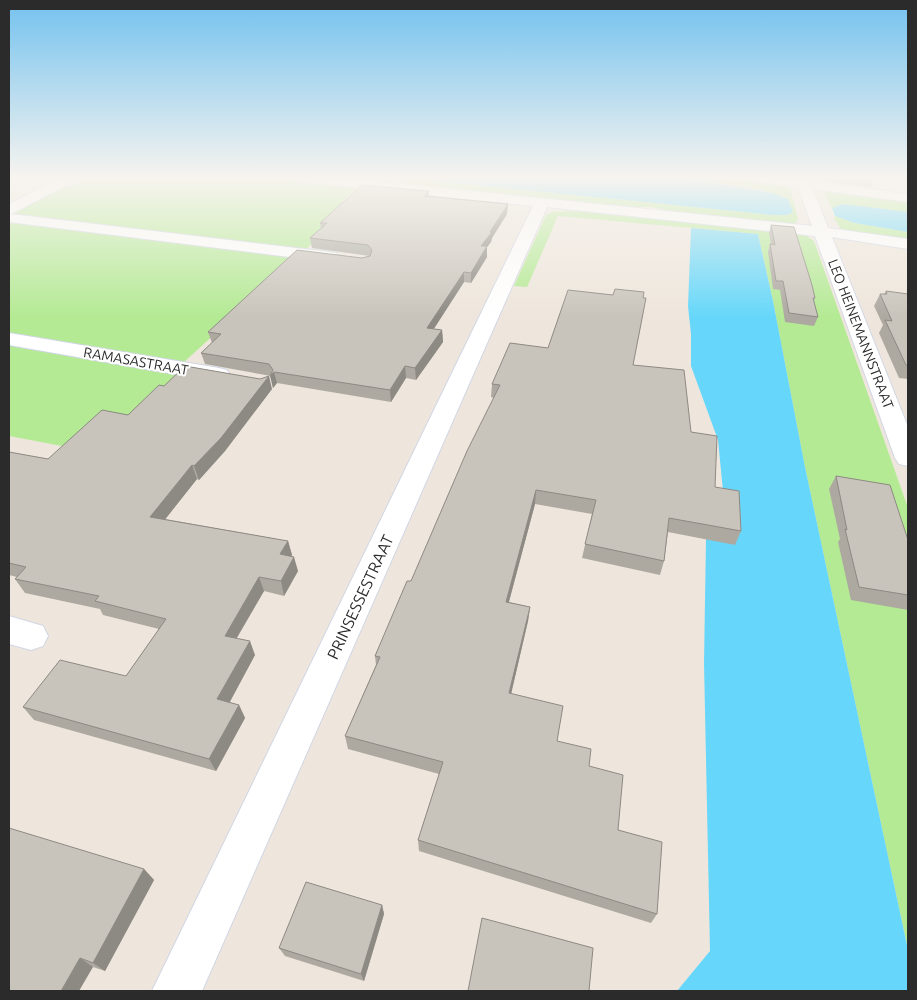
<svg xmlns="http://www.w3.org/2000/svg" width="917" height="1000" viewBox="0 0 917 1000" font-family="Ubuntu,sans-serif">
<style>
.green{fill:#b4ea94}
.water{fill:#66d7fa}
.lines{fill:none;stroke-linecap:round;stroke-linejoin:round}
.minor-casing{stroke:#d1d6e5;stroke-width:2}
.minor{fill:#fff;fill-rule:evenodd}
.wall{fill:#ada9a1}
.shaded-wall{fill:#8d8983}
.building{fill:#c9c4bb;stroke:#8d8983}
.labels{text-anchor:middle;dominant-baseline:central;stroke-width:4;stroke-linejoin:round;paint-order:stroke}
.far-street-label{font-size:14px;fill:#2b2b2b;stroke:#fff}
.street-label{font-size:16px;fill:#2b2b2b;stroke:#fff}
</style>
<rect width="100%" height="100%" fill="#eee6dc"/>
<g class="green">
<polygon points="92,177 271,177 358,187 342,201 356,203 304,251 20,216 16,214 19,209 63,187 78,184"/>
<path d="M 333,177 L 395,177 L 773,215 L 788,199 L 759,189 L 678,177 C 714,177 756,175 790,189 L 798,219 L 795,223 L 789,225 L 691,214 L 650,207 L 624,207 Z"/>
<polygon points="831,190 908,200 908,212 843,204 832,208 825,193"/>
<polygon points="585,211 804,234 814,241 908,508 908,950 805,467 773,301 758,234 558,216 527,287 514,286 546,215 552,212"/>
<polygon points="835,216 855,223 908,232 908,240 841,229 834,218"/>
<polygon points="9,220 300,256 183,363 9,335"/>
<polygon points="9,344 182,373 99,453 9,436"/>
</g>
<g class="water">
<polygon points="395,177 678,177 773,193 788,199 793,212 787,215 773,215"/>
<polygon points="843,204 908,212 908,232 855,223 835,216 832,208"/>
<polygon points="691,228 758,234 773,301 805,467 908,950 908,991 677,991 710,951 704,663 706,539 727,532 718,440 691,366 691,334 688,306"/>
</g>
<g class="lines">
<defs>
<g id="minor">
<polygon points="62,177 79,177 77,180 11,214 330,252 336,253 338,257 336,261 330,262 9,222 9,204"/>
<polygon points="289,177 334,177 812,226 798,187 751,181 744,177 795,179 794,177 808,177 809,181 908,194 908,202 813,189 828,228 908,239 908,249 832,237 908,427 908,466 899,464 895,458 815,236 547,207 202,991 152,991 533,206 296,181"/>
<polygon points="9,333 219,368 227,370 230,375 227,380 219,382 9,345"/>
<polygon points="9,616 43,626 48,636 43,646 31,650 9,644"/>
</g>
</defs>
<use href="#minor" class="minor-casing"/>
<use href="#minor" class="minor"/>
</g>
<g class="wall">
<polygon points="822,177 874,177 871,187 824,181"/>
<polygon points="429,191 429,196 508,204 507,214 492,238 491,242 487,247 487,257 471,283 464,282 434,329 442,330 443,342 416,380 406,378 391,402 277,383 273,388 271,376 205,364 201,353 212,343 208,332 362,258 370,256 312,248 310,238 321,228 320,223"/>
<polygon points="771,225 815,298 814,301 818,317 814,326 785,322 780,290 773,289 768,252 770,244 771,244 769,233"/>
<polygon points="886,291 908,294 908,379 899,378 879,333 883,325 874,306 880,294 884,294"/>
<polygon points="633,365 691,432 715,487 741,531 735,545 668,532 664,561 660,575 582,558 592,514 535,504 509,602 530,607 528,621 511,694 557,741 589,766 657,914 651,923 419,851 418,840 439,774 348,749 345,736 376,665 375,656 411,581 494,398 491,397 492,384"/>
<polygon points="164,386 272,389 225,451 199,480 197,479 165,519 288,541 292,555 291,556 298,571 284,596 264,591 237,638 255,655 229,702 239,705 245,718 216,771 34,720 23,707 126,676 159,629 103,615 100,609 25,593 15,579 17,577 9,575 9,452 48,459 128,415"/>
<polygon points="836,476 908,540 908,610 851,600 838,542 840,539 829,489"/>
<polygon points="144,869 154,880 105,971 93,967 9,991"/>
<polygon points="382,905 384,914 364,981 285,956 279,948"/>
</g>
<g class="shaded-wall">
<polygon points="508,204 507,214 492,238 491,242 487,247 487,257 471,283 471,273 481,246"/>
<polygon points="464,272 464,282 427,339 427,328"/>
<polygon points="442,330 443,342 416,380 415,368"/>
<polygon points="405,366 406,378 391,402 390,390"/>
<polygon points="274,372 277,383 273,388 270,376"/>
<polygon points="269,376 272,389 225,451 199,480 194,466"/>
<polygon points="192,465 197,479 156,531 150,517"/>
<polygon points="536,490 535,504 505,616 506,602"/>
<polygon points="288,541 292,555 284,568 280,554"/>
<polygon points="294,557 298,571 284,596 281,581"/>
<polygon points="259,577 264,591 230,649 225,636"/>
<polygon points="530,607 528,621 508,707 509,693"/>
<polygon points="250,641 255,655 224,713 217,699"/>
<polygon points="239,705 245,718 216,771 209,759"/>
<polygon points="144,869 154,880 105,971 93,963"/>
<polygon points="382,905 384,914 364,981 361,974"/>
<polygon points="80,958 93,967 79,991 61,991"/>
</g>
<g class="building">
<polygon points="863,177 874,177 874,178"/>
<polygon points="362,185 429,191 424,196 508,204 490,232 492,232 481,246 487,246 471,273 464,272 427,328 442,330 415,368 405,366 390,390 274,372 270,376 273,370 269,364 201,353 221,334 208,332 297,250 362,258 370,256 372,250 368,245 310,238 327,223 320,223"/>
<polygon points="771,225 794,227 812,285 815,298 813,298 818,317 789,313 783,281 776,281 770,244 775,245"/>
<polygon points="615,289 644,292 643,298 646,298 633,365 684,370 691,432 717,436 715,487 739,491 741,531 669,518 664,561 585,544 596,500 536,490 506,602 530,607 509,693 563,706 557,741 591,749 589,766 623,775 618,830 662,842 657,914 418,840 443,762 345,736 380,657 375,656 407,581 411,581 467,451 500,385 492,384 510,343 548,348 568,290 613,295"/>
<polygon points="886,291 908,294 908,366 906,365 885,320 892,321 880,294 887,294"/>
<polygon points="185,366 260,379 269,376 221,438 194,466 192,465 150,517 288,541 280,554 294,557 281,581 259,577 225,636 250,641 217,699 239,705 209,759 23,707 60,660 126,676 166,619 95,601 99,596 15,579 26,567 9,563 9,452 48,459 102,410 128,415 159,385 164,386"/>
<polygon points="836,476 890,485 908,540 908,595 859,587 845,529 847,530"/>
<polygon points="9,828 144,869 93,963 80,958 61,991 9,991"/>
<polygon points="306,882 382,905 361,974 279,948"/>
<polygon points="482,918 593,948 589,991 468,991"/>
</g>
<linearGradient id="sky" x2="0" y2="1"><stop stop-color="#74c2ef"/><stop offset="0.56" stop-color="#f7f4ef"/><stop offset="1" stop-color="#f7f4ef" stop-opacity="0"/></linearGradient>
<rect width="917" height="317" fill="url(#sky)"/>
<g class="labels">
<g class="far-street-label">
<text transform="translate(861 334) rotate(69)">LEO HEINEMANNSTRAAT</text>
<text transform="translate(136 361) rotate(10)">RAMASASTRAAT</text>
</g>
<g class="street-label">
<text transform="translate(360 597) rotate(-65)">PRINSESSESTRAAT</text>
</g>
</g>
<rect width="917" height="1000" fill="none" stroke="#2b2b2b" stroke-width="20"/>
</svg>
